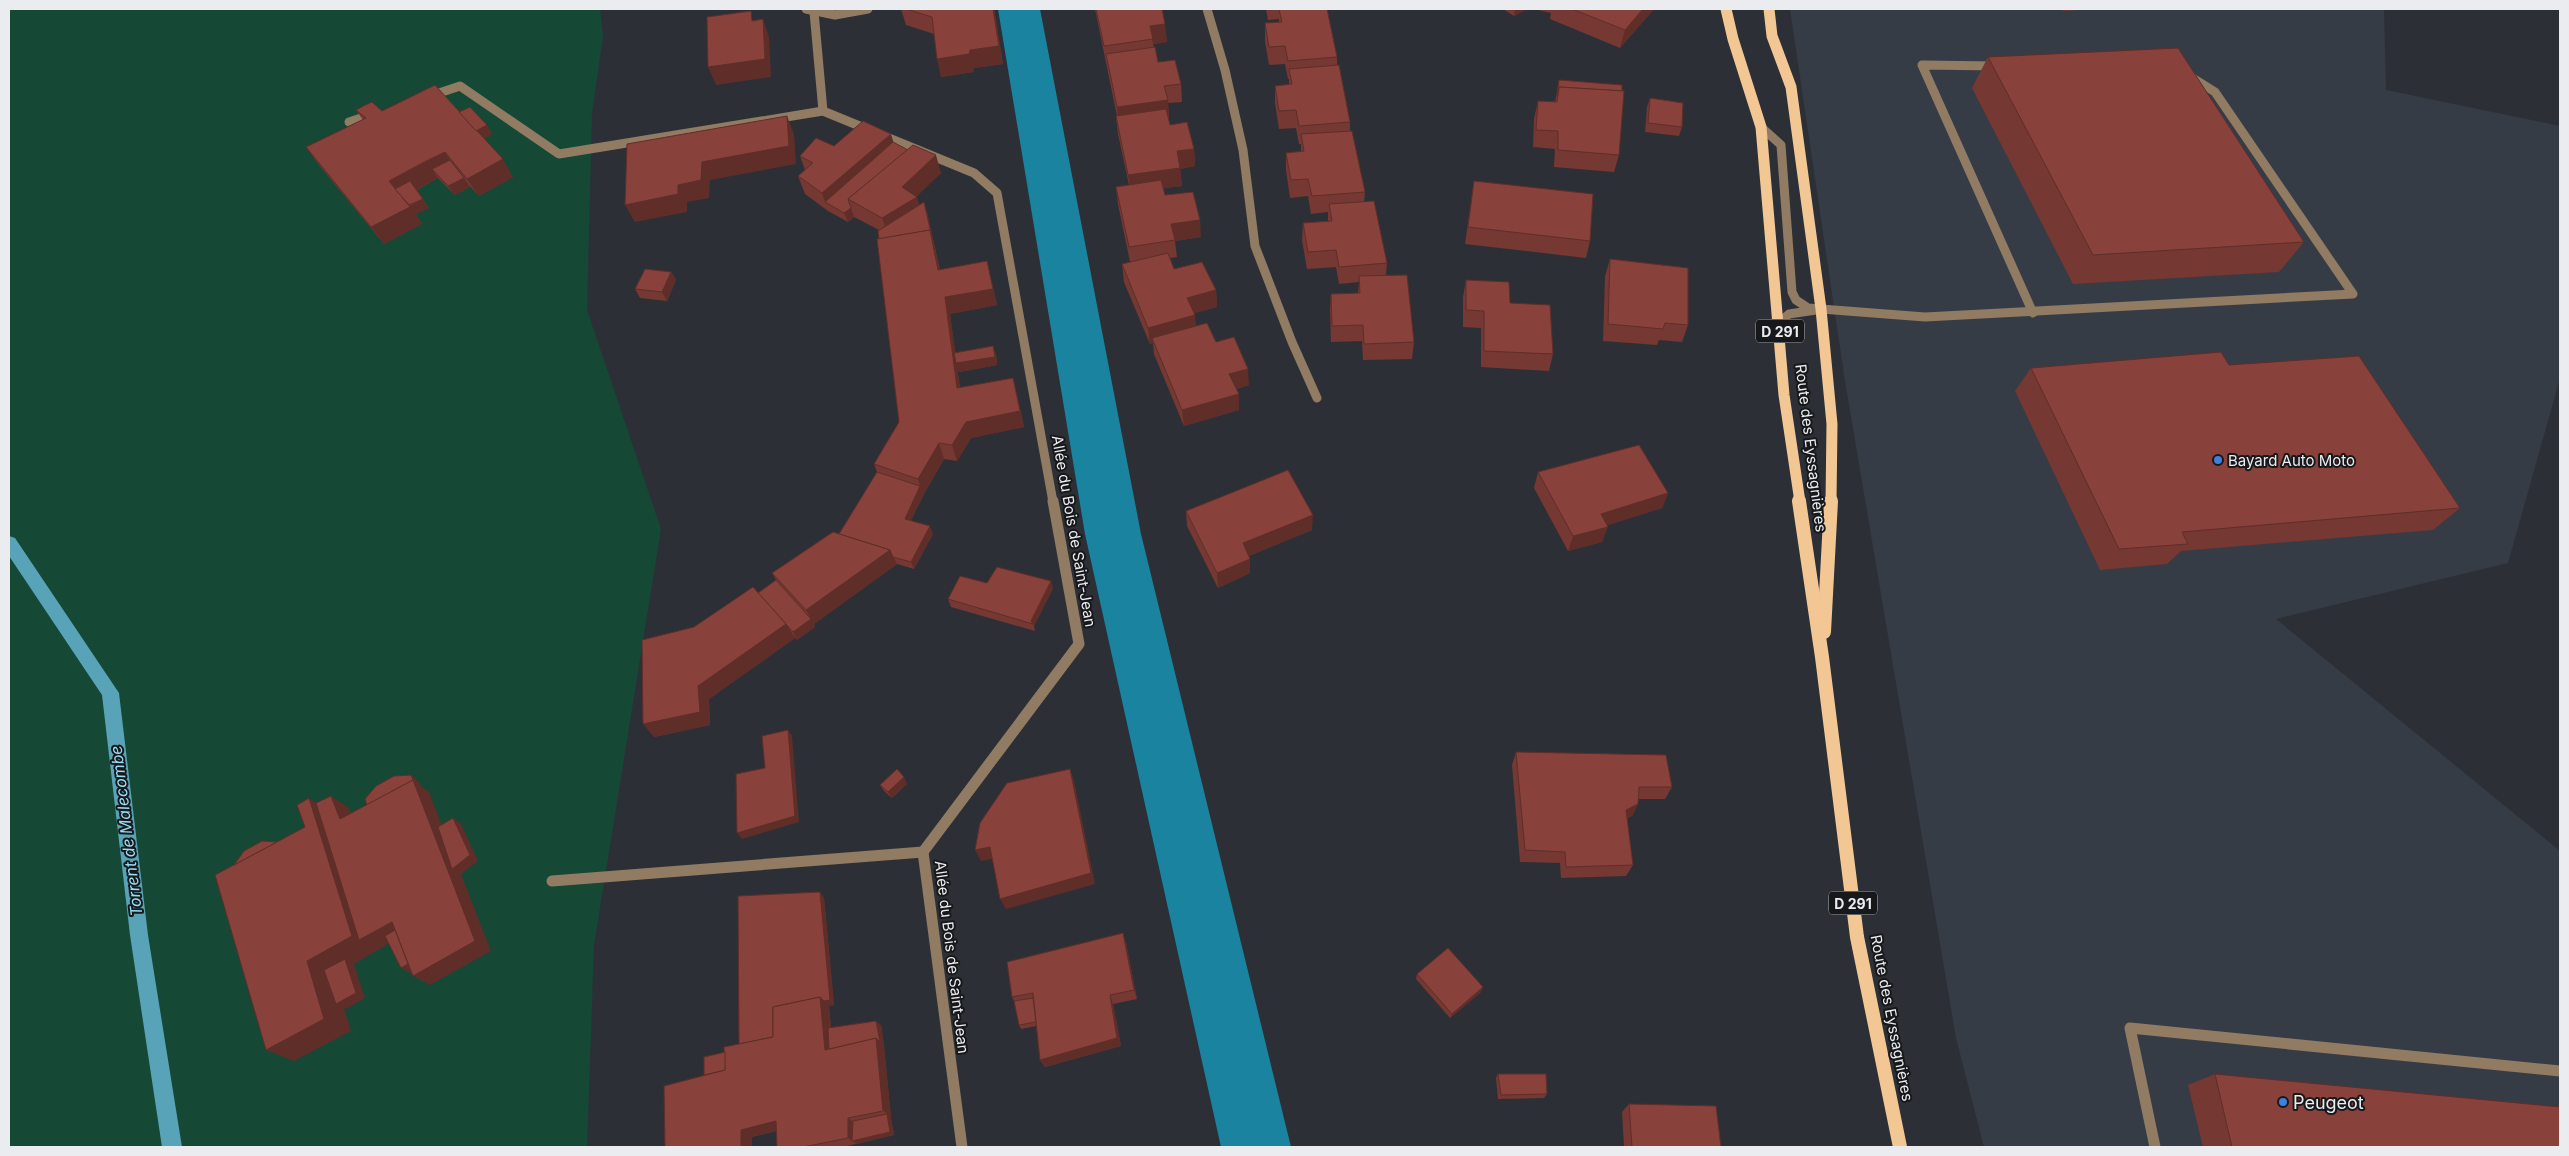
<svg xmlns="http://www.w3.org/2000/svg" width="2569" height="1156" viewBox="0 0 2569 1156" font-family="Inter,sans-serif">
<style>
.built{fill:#363c46}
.green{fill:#154835}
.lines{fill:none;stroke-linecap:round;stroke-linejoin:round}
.stream{fill:#58a3b8;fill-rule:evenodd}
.canal{fill:#1a84a0;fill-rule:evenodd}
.lane-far1{stroke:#917b63;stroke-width:9}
.lane{stroke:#917b63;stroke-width:11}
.street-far1{stroke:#917b63;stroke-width:9}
.street{stroke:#917b63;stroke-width:11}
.primary-far1{stroke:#f3c794;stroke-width:11}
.primary{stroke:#f3c794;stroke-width:14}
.wall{fill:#753833}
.shaded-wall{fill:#5f2e29;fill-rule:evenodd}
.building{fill:#88413b;stroke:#5f2e29}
.shop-dot{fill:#3f7fe0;stroke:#16181a;stroke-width:2}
.labels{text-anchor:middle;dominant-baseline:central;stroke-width:4;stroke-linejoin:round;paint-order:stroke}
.shield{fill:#16181a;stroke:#aaacb0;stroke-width:1}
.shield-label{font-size:14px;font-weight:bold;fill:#eaecf0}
.street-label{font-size:15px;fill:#eaecf0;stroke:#16181a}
.poi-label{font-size:15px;fill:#eaecf0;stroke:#16181a;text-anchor:start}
.water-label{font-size:16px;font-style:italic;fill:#97ddf4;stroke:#16181a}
.near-poi-label{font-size:18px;fill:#eaecf0;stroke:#16181a;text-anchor:start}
</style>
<rect width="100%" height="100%" fill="#2c3036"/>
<polygon class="built" points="1790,9 2384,9 2386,90 2560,126 2560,378 2508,563 2276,619 2560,851 2560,1147 1984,1147 1956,1038 1845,381"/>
<polygon class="green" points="9,9 600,9 603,36 592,113 587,310 661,529 594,945 587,1147 9,1147"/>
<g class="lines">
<polygon class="stream" points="9,536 15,538 119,693 148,935 182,1147 162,1147 130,935 102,695 9,556"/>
<polygon class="canal" points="998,9 1040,9 1141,534 1291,1147 1221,1147 1085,534"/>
<g class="lane-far1">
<polyline points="1997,66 1922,65 2033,313"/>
<polyline points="1761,127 1781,145 1792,292 1796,300 1808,308 1925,317 2353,294 2215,92 2191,77"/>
<polyline points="1779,323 1789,314 1816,310"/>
</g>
<polyline class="lane" points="2155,1147 2130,1028 2560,1071"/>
<g class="street-far1">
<polyline points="806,9 835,15 868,9"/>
<polyline points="1207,9 1225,70 1243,150 1255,246 1292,342 1317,398"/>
<polyline points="814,12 823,111 974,173 997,193 1053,502"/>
<polyline points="430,96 460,86 559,154 823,111"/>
<polyline points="349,122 373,114"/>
</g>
<g class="street">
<polyline points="552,881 923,852"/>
<polyline points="962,1147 923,852 1079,644 1053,501"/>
</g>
<g class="primary-far1">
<polyline points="1726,9 1733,39 1761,127 1784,395 1800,502"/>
<polyline points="1769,9 1772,36 1791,87 1821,309 1832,424 1831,502"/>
</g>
<g class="primary">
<polyline points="1799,501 1822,657 1857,937 1900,1147"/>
<polyline points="1824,632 1831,501"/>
</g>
</g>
<g class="wall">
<polygon points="901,9 994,9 1003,64 974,68 973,72 941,77 934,34 906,25"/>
<polygon points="1095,9 1162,9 1167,42 1153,44 1154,47 1158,62 1181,84 1182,102 1168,103 1169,118 1168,118 1170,125 1194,149 1195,166 1180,169 1182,186 1163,188 1165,195 1201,237 1175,241 1177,257 1170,258 1174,269 1216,290 1217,307 1194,313 1196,326 1216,342 1249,385 1236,389 1239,410 1184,426 1154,354 1153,343 1150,344 1124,282 1122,264 1130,262 1118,204 1116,187 1129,185 1118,134 1116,116 1117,116"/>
<polygon points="1266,9 1327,9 1337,57 1337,66 1350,122 1350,131 1365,192 1364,202 1387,263 1386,275 1414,342 1412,359 1363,360 1362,341 1331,342 1330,310 1331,294 1358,293 1359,282 1339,284 1336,267 1307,269 1302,240 1303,223 1328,221 1328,212 1311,214 1308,196 1290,198 1286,170 1286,153 1301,152 1301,144 1299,144 1296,128 1279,129 1275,103 1275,86 1289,85 1289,79 1288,79 1285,64 1269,65 1265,41 1265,23 1279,22 1279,19 1268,20"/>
<polygon points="1503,9 1527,9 1514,16"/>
<polygon points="1534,9 1654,9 1620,48 1550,19 1551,13"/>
<polygon points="2062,9 2098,9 2063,11"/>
<polygon points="1988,57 2304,242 2279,272 2073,284 1972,88"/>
<polygon points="1559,80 1619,155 1614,172 1554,167 1555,149 1533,147 1534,119 1538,101 1555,102"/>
<polygon points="1650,98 1682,127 1679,136 1645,132 1647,107"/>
<polygon points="356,110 382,111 459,112 487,125 492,134 484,139 513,177 479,196 469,185 470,187 455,195 438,178 417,190 429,208 416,214 422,224 384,244 319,165 306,147 363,120"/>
<polygon points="893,142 941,173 916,196 919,205 927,212 940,270 987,261 997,305 950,314 955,353 996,354 997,365 959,372 957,367 960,388 1017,394 1024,427 971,438 957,461 944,459 924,494 911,520 933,534 914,569 897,564 814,624 815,627 797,640 793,635 795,638 709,699 710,725 654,737 758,593 776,580 772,573 839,534 877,472 874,464 899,422 879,239 879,230 854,217 848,222 828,211 805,194 798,176 805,170 800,156 834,146"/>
<polygon points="1474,181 1590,241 1586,258 1465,244"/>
<polygon points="1610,259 1688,325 1682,342 1659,340 1657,345 1603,341 1605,276"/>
<polygon points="671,272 676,280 667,301 640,298 635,289"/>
<polygon points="1466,280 1510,303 1553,354 1549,371 1481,367 1481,328 1463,327 1463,297"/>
<polygon points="2229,365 2460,508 2433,530 2181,551 2167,564 2100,570 2015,391 2031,368"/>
<polygon points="1538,472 1668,493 1662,508 1607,525 1602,542 1568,551 1534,488"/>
<polygon points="1186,511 1312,530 1249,556 1250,573 1218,588 1187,526"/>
<polygon points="987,583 1053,588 1034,626 1035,631 951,607 948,599"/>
<polygon points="1516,752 1672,787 1665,799 1638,799 1638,804 1632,816 1627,818 1633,865 1626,876 1561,878 1560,863 1520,862 1512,765"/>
<polygon points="907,784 892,798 884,791 880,785"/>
<polygon points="824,898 834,1005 829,1006 831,1028 881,1025 884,1046 891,1118 894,1135 843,1147 777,1147 776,1131 752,1137 704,1075 725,1052 739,1044"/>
<polygon points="1126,943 1137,999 1113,1004 1121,1046 1045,1067 1040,1060 1036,1026 1021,1029 1019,1025 1014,1001 1012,997"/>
<polygon points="1417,974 1481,992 1450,1018 1416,979"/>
<polygon points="1498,1074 1547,1094 1544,1098 1498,1099 1496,1078"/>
<polygon points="2215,1074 2560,1147 2203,1147 2188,1085"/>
<polygon points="1629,1104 1721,1147 1624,1147 1622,1112"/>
</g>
<g class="shaded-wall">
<polygon points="993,9 995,15 1003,64 974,68 973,72 941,77 937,59"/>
<polygon points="1515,9 1527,9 1514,16"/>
<polygon points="1643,9 1654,9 1620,48 1625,30"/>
<polygon points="763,19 769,37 771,77 716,85 708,67"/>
<polygon points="1165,24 1167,42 1153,44 1150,26"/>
<polygon points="1168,100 1169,118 1119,125 1117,107"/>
<polygon points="787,116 794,134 796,164 710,180 709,198 687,202 687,212 635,222 625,205 678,185 702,162"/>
<polygon points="487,125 492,134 479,142 473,133"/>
<polygon points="891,134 896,151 825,202 828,211 822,193"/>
<polygon points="1194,149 1195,166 1180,169 1182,186 1131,193 1128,175 1177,151"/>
<polygon points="445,152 456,170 432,169 438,178 401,198 389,181"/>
<polygon points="936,155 941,173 913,200 917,197 922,214 888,235 882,218 902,187"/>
<polygon points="503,159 513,177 479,196 467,179"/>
<polygon points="464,178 470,187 455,195 448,186"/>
<polygon points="423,199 429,208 416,214 422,224 384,244 371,227"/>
<polygon points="924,202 927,212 943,287 938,270"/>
<polygon points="851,208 854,217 848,222 844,213"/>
<polygon points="1200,220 1201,237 1175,241 1171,224"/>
<polygon points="987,261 997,305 950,314 957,363 993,346 996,354 997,365 959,372 957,367 962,404 957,388 945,297"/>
<polygon points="671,272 676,280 667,301 662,292"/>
<polygon points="1216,290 1217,307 1188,315 1187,298"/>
<polygon points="1195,315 1196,332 1152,338 1153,343 1150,344 1148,328"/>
<polygon points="1248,369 1249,385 1230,390 1229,374"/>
<polygon points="1013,378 1024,427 971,438 957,461 952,445 966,422"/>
<polygon points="1239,394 1239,410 1184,426 1182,410"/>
<polygon points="939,443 944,459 924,494 908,526 905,519 920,486 918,479"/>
<polygon points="1668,493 1662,508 1596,529 1601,514"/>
<polygon points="1313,515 1312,530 1244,558 1243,543"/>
<polygon points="930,526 933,534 914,569 911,562"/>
<polygon points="1608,527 1602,542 1568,551 1573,536"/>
<polygon points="890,550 897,564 814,624 815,627 797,640 793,632 811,619 806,610"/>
<polygon points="1250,559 1250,573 1218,588 1217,573"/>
<polygon points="1051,581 1053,588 1034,626 1031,621"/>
<polygon points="786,624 795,638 709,699 710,725 654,737 643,724 698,686"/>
<polygon points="788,730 792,736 799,822 742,839 737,833"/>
<polygon points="1070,769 1074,781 1095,884 1006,909 1000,899"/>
<polygon points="411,775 419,782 421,786 429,792 457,865 453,818 461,824 478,861 461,874 491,951 430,985 413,976"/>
<polygon points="904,777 907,784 892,798 888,792"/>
<polygon points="331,796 349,808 357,831 340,819"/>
<path d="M 309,798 L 334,815 L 372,933 L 392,922 L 409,932 L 423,966 L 410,973 L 401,968 L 414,961 L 404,935 L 354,964 L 365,998 L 346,1009 L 344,1008 L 351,1031 L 294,1061 L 266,1050 L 324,1019 L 307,961 L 352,936 ZM 347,967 L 356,993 L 342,1001 L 334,974 Z"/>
<polygon points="1638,804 1632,816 1620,822 1626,810"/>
<polygon points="990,847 996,858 981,861 975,850"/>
<polygon points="820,892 824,898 834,1005 829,1006 833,1053 876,1038 876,1021 881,1025 884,1046 891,1118 894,1135 857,1144 848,1138 848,1118 857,1124 887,1114 825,1050 820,997"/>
<polygon points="1123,933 1126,943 1137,999 1134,990"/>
<polygon points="1483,987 1481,992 1450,1018 1452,1014"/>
<polygon points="1110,995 1113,1004 1121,1046 1045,1067 1040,1060"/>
<polygon points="776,1121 786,1128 752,1137 752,1147 741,1147 741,1130"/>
</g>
<g class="building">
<polygon points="906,9 993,9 999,46 970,50 969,54 937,59 932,17"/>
<polygon points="1096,9 1162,9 1165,24 1150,26 1153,39 1104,46"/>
<polygon points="1279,9 1327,9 1337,57 1288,61 1285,46 1269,47 1265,23 1282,22"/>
<polygon points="1572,9 1643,9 1625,30"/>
<polygon points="751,11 752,21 763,19 765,59 708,67 707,17"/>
<polygon points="1155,47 1158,62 1175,60 1181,84 1164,86 1168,100 1117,107 1106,54"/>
<polygon points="2178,48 2304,242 2093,255 1988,57"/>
<polygon points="1339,65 1350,122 1299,126 1296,110 1279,111 1275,86 1292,84 1289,69"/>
<polygon points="1559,80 1622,85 1622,91 1559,87 1557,96"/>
<polygon points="435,85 503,159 467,179 445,152 426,161 389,181 410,207 371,227 306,147 366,118 356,110 365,105 372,102 382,111"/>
<polygon points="1559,87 1624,91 1619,155 1558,150 1558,131 1536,130 1538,101 1557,102"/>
<polygon points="1650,98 1683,103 1682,127 1648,123"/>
<polygon points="470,107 487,125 476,131 459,112"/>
<polygon points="1166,109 1170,125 1187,122 1194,149 1177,151 1180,168 1128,175 1116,116"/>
<polygon points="787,116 789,146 702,162 701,180 678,185 678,194 625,205 627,144"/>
<polygon points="863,121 891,134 822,193 798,176 813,163 800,156 816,138 834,146"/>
<polygon points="1352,131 1365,192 1312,196 1308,179 1291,180 1286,153 1304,151 1301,134"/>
<polygon points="893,142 908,150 848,199 851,208 844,213 825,202"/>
<polygon points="913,145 936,155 902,187 917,197 882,218 848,199"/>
<polygon points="450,160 464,178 448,186 432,169"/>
<polygon points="1161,180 1165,195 1193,192 1200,220 1171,224 1175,240 1129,247 1116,187"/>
<polygon points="410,181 423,199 409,205 395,189"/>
<polygon points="1474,181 1593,194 1590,241 1468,227"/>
<polygon points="1374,201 1387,263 1339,267 1336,250 1308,252 1303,223 1332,221 1329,204"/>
<polygon points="924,202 932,238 930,230 879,239 878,231"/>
<polygon points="930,230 938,270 987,261 993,289 945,297 957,388 1013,378 1020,411 966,422 952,445 939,443 918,479 874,464 899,422 877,239"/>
<polygon points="1168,253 1174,269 1202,262 1216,290 1187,298 1195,315 1148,328 1122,264"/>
<polygon points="1610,259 1688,268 1688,325 1665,323 1663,329 1608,324"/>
<polygon points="645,269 671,272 662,292 635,289"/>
<polygon points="1407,275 1414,342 1364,344 1363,325 1332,326 1331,294 1360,293 1359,276"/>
<polygon points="1466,280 1509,282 1510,303 1550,305 1553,354 1484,351 1484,311 1466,310"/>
<polygon points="1207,323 1216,342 1234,337 1248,369 1229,374 1239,394 1182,410 1152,338"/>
<polygon points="993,346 995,357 956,363 954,353"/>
<polygon points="2221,352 2229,365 2359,356 2460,508 2182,532 2188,544 2119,549 2031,368"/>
<polygon points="1639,445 1668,493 1601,514 1608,527 1573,536 1538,472"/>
<polygon points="1288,470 1313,515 1243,543 1250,559 1217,573 1186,511"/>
<polygon points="877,472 920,486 905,519 930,526 911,562 893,557 890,550 839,534"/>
<polygon points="833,532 890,550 806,610 772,573"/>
<polygon points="997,567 1051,581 1031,621 1033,624 948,599 960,576 987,583"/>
<polygon points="776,580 811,619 793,632 786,624 758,593"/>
<polygon points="753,587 786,624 698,686 700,712 643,724 642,640 694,627"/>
<polygon points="788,730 795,816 737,833 736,774 765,768 762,736"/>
<polygon points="1516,752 1666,755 1672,787 1639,787 1638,804 1626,810 1633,865 1566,867 1565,852 1525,850"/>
<polygon points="897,769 904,777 888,792 880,785"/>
<polygon points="1070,769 1091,873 1000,899 990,847 975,850 980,823 1007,783"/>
<polygon points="411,775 413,780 367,805 365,799 376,786 394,776"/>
<polygon points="413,780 475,941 413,976 392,922 359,940 316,803 331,796 340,819"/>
<polygon points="309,798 352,936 307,961 324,1019 266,1050 215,875 305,827 297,805"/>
<polygon points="453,818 470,855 452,869 438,827"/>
<polygon points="262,841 277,842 234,865 244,851"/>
<polygon points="820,892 830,1000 824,1001 820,997 773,1007 773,1037 739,1044 738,896"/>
<polygon points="395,930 408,964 401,968 385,936"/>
<polygon points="1123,933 1134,990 1110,995 1117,1038 1040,1060 1033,993 1012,997 1007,962"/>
<polygon points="1448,948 1483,987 1452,1014 1417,974"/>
<polygon points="345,959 356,993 336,1004 324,970"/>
<polygon points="820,997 825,1050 876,1038 883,1111 848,1118 848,1138 803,1147 777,1147 776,1121 741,1130 741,1147 665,1147 664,1086 725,1070 724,1047 773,1037 773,1007"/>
<polygon points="1033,998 1036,1022 1019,1025 1014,1001"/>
<polygon points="876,1021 880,1042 876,1038 829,1049 828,1028"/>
<polygon points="725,1052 725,1070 704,1075 704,1057"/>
<polygon points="1498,1074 1546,1074 1547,1094 1501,1095"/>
<polygon points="2215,1074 2560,1107 2560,1147 2232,1147"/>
<polygon points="1629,1104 1716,1106 1721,1147 1632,1147"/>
<polygon points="887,1114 890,1132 852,1141 853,1121"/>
</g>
<g class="shop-dot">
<circle cx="2218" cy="460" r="5"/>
<circle cx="2283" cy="1102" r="5"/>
</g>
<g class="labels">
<g class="shield">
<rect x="1756" y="319.5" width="48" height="23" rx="4"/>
<rect x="1829" y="891.5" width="48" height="23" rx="4"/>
</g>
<g class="shield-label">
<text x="1780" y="331">D 291</text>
<text x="1853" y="903">D 291</text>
</g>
<g class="street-label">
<text transform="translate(1811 448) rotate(83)">Route des Eyssagnières</text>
<text transform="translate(1074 531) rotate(80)">Allée du Bois de Saint-Jean</text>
<text transform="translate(952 957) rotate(83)">Allée du Bois de Saint-Jean</text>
<text transform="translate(1892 1018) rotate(79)">Route des Eyssagnières</text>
</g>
<g class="poi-label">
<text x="2228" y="460">Bayard Auto Moto</text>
</g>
<g class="water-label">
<text transform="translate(126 831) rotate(-97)">Torrent de Malecombe</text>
</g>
<g class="near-poi-label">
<text x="2293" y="1102">Peugeot</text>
</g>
</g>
<rect width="2569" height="1156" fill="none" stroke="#eaecf0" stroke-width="20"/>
</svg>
